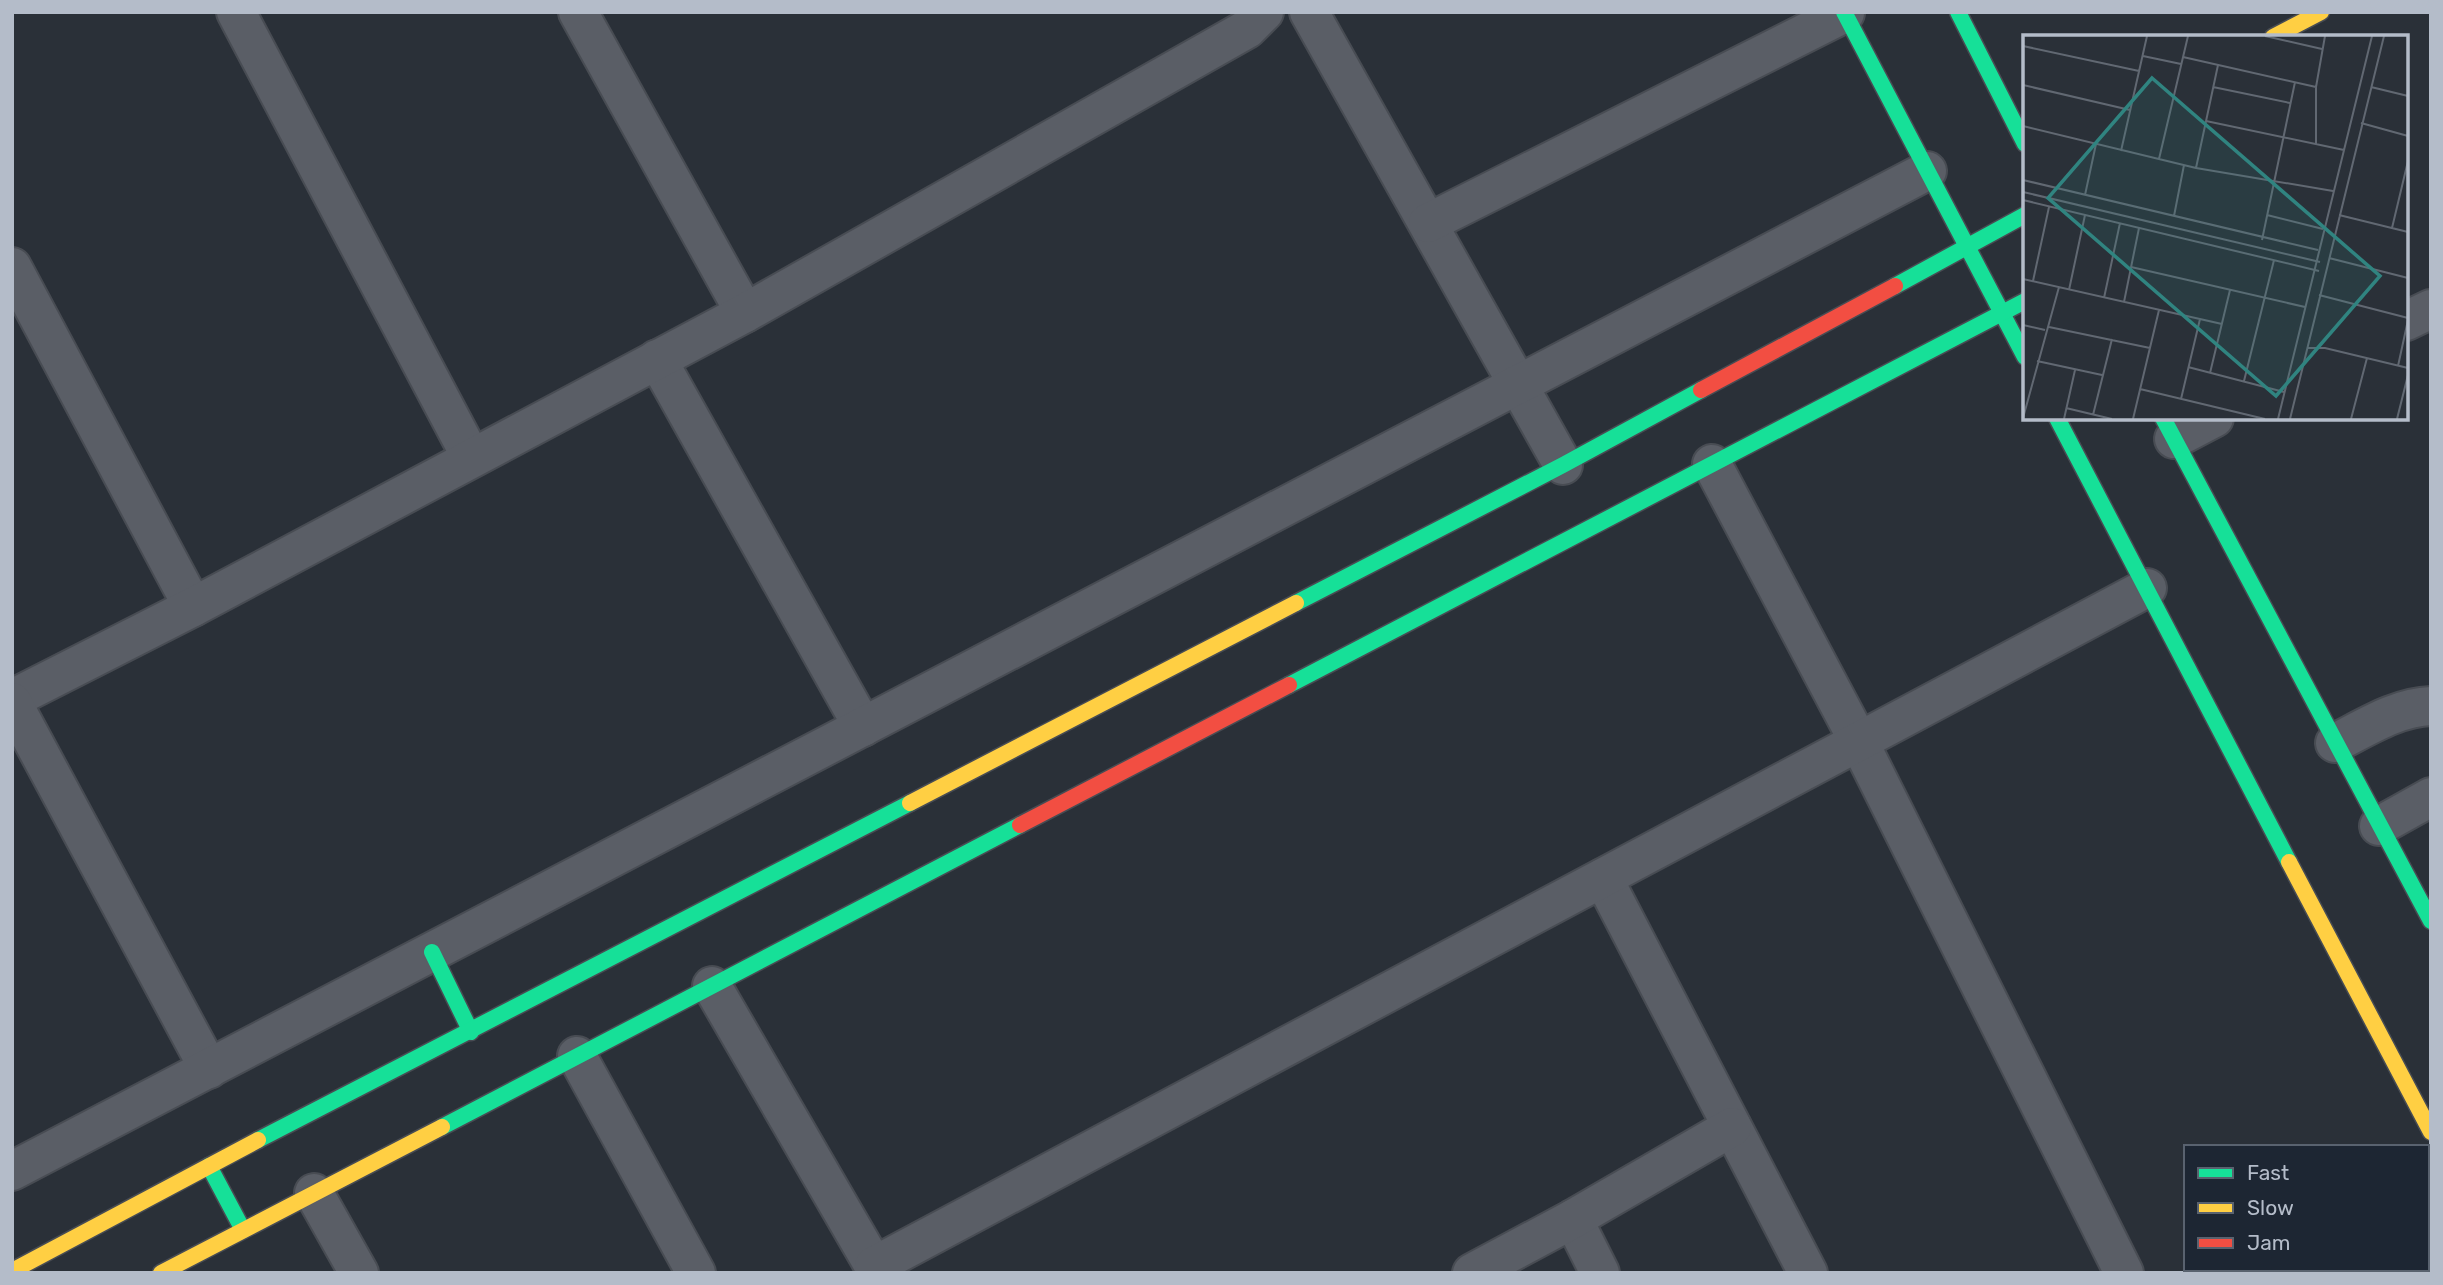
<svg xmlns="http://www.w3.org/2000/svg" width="2443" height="1285" viewBox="0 0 2443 1285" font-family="Rubik,sans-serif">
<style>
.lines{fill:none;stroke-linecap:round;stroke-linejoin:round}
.street-casing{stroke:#484c53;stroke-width:42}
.fast-casing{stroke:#484c53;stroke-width:19}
.slow-casing{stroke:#484c53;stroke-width:19}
.jam-casing{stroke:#484c53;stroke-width:19}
.street{stroke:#5a5e66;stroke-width:38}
.fast{stroke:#16e098;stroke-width:16}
.slow{stroke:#ffcf43;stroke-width:16}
.jam{stroke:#f24e42;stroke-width:16}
.inset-road{fill:none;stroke:#616872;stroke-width:2}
.view{fill:#308480;fill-opacity:0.15;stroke:#308480;stroke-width:3.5}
.inset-edge{fill:none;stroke:#b4bcc9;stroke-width:3.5}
</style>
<rect width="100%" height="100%" fill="#2a3038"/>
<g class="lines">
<defs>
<g id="street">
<polyline points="236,12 471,457"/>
<polyline points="578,12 745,313"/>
<polyline points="1309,12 1563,465"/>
<polyline points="1428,223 1845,13"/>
<polyline points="12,267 193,607"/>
<polyline points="2406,321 2431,309"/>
<polyline points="657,359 863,727"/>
<polyline points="2174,439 2214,418"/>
<polyline points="1712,464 1859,742 2124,1273"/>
<polyline points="12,699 193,607 745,313 1247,29 1264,12"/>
<polyline points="12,702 209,1069"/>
<path d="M 2335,743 C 2365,728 2397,707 2431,706"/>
<polyline points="2379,826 2431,797"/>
<polyline points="1603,878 1808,1273"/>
<polyline points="712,986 878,1273"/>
<polyline points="577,1056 696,1273"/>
<polyline points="12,1171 1927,171"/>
<polyline points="314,1193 359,1273"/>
<polyline points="1573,1219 1600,1273"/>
<polyline points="2427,1235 2431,1233"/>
<polyline points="874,1266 2147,588"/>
<polyline points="1472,1273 1573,1219 1732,1127"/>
<polyline points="2350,1273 2357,1269"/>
</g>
<g id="fast">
<polyline points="1844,12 2025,357"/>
<polyline points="1958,12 2025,144"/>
<polyline points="1895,286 2025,215"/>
<polyline points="2057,418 2289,862"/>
<polyline points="2163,418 2431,921"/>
<polyline points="1296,603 1563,465 1701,390"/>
<polyline points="1289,685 2025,301"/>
<polyline points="432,952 471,1032"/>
<polyline points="442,1127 1020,825"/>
<polyline points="258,1140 910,803"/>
<polyline points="209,1166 243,1230"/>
</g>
<g id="slow">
<polyline points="2273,37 2321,12"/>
<polyline points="910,803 1296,603"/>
<polyline points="2289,862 2431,1132"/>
<polyline points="12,1271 258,1140"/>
<polyline points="161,1273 442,1127"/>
</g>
<g id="jam">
<polyline points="1701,390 1895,286"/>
<polyline points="1020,825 1289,685"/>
</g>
</defs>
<use href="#street" class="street-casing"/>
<use href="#fast" class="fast-casing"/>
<use href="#slow" class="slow-casing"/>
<use href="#jam" class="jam-casing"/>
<use href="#street" class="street"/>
<use href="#fast" class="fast"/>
<use href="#slow" class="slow"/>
<use href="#jam" class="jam"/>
</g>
<g transform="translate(2023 35)">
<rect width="385" height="385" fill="#2a3038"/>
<path class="inset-road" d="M 242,1 L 299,14M 0,11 L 116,36M 120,21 L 158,29M 160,22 L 293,52M 0,50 L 107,75M 190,52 L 267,68M 348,52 L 385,61M 183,86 L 321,115M 338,88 L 385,101M 0,91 L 173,133 L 310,156M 293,109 L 293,52 L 302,1M 98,116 L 124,1M 136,124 L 165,1M 173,133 L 195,30M 0,145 L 295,215M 0,157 L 297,227M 62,160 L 73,109M 0,165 L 296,236M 244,180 L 300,194M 316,180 L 385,197M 151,181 L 161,130M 369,193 L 385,126M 239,205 L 272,47M 306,223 L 385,243M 108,232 L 282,272M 0,244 L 199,289M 10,246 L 26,172M 46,255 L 62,180M 296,260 L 385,283M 81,263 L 97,188M 101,267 L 116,193M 0,290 L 22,295M 26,292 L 127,313M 284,313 L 302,313 L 385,333M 14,326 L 79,340M 375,331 L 385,285M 165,332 L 261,357M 187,338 L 207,255M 221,346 L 251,225M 117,354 L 242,384M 158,364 L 177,284M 43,373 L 89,384M 70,380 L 89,304M 0,383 L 36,252M 41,384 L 52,335M 110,384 L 136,275M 255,384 L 349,1M 267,384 L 361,1M 328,384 L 344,323M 374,384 L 385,340"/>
<path class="view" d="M 129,43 L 357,241 L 253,361 L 25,163 Z"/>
<rect width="385" height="385" class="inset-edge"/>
</g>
<rect width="2443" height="1285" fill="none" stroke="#b4bcc9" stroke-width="28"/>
<rect x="2184" y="1145" width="245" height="126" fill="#1d2633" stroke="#59626f" stroke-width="2"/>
<rect x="2198" y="1168" width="35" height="10" fill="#16e098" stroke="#59626f" stroke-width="2"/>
<text x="2247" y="1180" font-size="21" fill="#b4bcc9">Fast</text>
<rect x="2198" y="1203" width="35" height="10" fill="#ffcf43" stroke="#59626f" stroke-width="2"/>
<text x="2247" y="1215" font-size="21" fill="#b4bcc9">Slow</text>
<rect x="2198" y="1238" width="35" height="10" fill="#f24e42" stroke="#59626f" stroke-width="2"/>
<text x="2247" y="1250" font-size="21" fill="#b4bcc9">Jam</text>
</svg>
